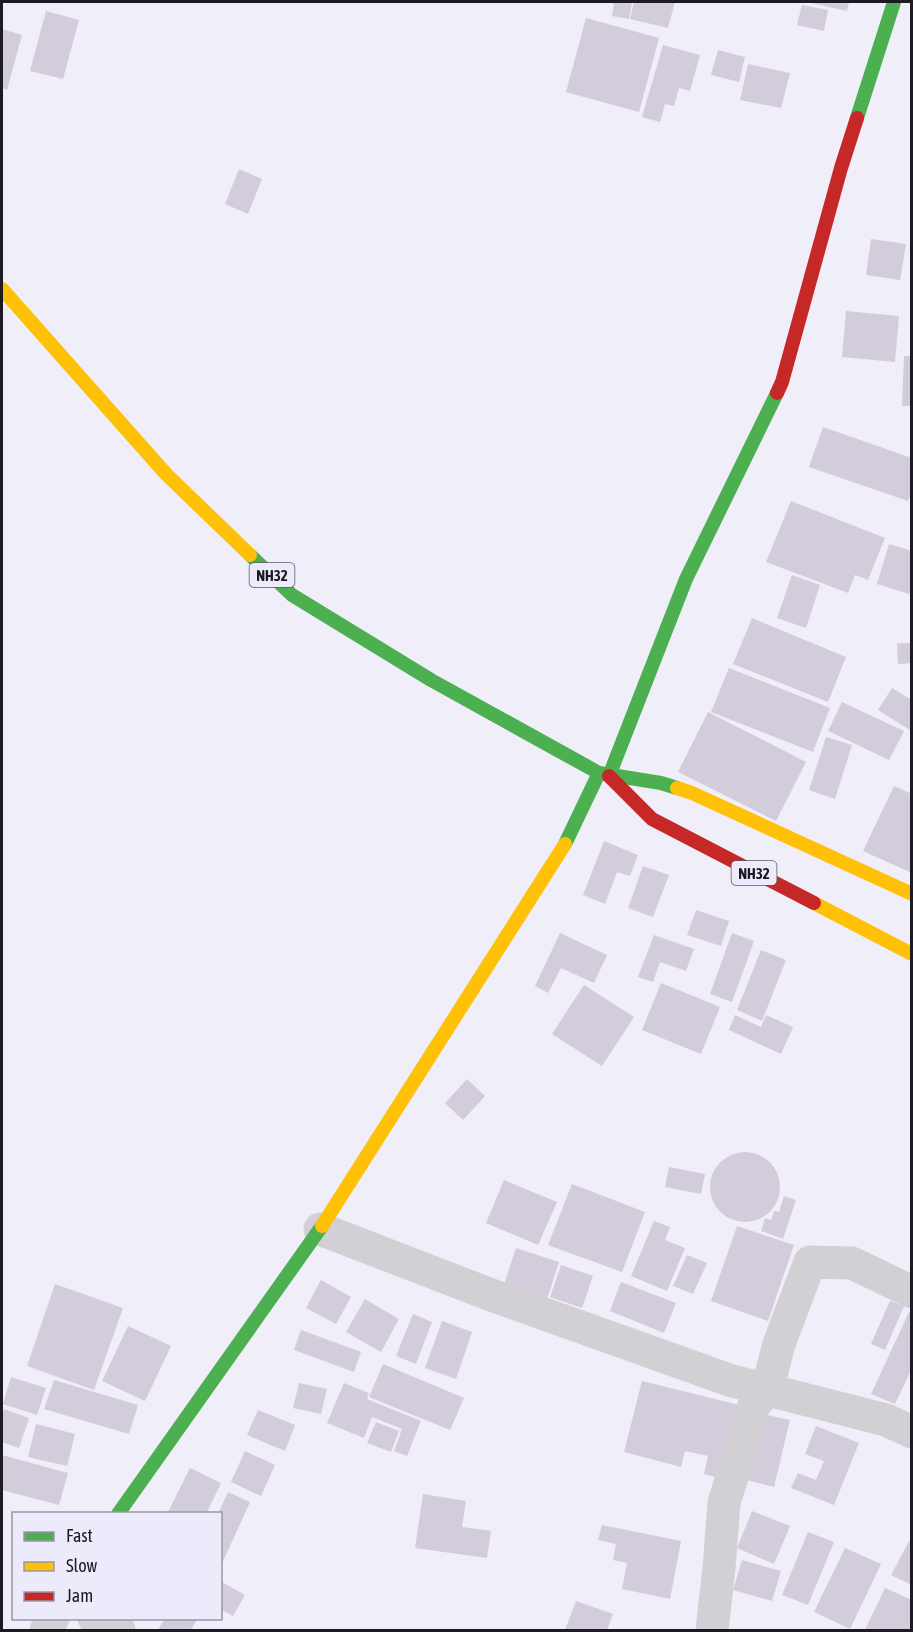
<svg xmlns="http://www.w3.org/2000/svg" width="913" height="1632" viewBox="0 0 913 1632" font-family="'Asap Condensed',sans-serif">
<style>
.building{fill:#d3ccda}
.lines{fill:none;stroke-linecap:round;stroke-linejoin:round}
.street{stroke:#d2d0d4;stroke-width:33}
.fast{stroke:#4caf50;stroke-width:14}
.slow{stroke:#ffc107;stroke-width:14}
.jam{stroke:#c62828;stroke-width:14}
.labels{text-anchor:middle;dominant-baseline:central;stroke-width:6;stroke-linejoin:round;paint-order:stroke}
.shield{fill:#edeafc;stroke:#5b5863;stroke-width:1.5}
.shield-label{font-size:15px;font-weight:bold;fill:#1c1a22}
</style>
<rect width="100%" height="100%" fill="#f0eef8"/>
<g class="building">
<polygon points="609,2 632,2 629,19 612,16 614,4"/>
<polygon points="634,2 675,2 668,28 630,19"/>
<polygon points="807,2 849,2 847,11"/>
<polygon points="802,5 828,10 824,31 797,25"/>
<polygon points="46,11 79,20 63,79 30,71"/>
<polygon points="586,18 659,38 639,112 566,92"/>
<polygon points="2,29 22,35 7,90 2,88"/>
<polygon points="663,45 700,55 690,91 679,88 674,106 665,104 660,122 642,117"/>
<polygon points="718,50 745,57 739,82 711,75"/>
<polygon points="748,64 790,73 781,108 740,100"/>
<polygon points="239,169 262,179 248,214 225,204"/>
<polygon points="871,239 906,244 900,280 866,275"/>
<polygon points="846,311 899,316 895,362 842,357"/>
<polygon points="904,356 912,356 912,406 902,406"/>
<polygon points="823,427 912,458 912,491 908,501 809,467"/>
<polygon points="791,501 885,538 868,580 855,575 848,593 766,562"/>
<polygon points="889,544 912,551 912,595 877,584"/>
<polygon points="792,575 820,585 806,628 777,618"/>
<polygon points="752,618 846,657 828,702 733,664"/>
<polygon points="897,643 912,643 912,663 898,664"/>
<polygon points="729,668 830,708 813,752 711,712"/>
<polygon points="892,688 912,700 910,730 878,710"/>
<polygon points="842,702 904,731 889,760 828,731"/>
<polygon points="708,712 806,762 776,821 678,772"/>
<polygon points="826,737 852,745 835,799 809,790"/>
<polygon points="894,786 912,794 912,873 863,851"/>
<polygon points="604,841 638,855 630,876 617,872 605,904 583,895"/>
<polygon points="643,866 669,875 653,917 628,908"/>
<polygon points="696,910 729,921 721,946 687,935"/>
<polygon points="560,933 607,955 594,983 561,968 548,993 535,986"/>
<polygon points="732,933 754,941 732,1002 710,994"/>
<polygon points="654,935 694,949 686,971 660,962 653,982 638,977"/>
<polygon points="761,950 786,960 762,1021 737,1010"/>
<polygon points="661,983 720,1007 701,1054 642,1030"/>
<polygon points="584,985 634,1017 602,1066 552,1034"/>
<polygon points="735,1015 761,1027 766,1015 793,1027 781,1054 729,1030"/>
<polygon points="467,1079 485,1096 463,1120 445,1103"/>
<circle cx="745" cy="1187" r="35"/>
<polygon points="669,1167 705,1174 701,1194 665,1187"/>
<polygon points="504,1180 557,1202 538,1245 486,1223"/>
<polygon points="572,1184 645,1212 622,1272 548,1245"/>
<polygon points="784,1196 796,1200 783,1239 761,1231 765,1218 771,1220 774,1211 779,1212"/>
<polygon points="654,1221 670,1227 665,1240 685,1248 667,1291 631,1276"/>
<polygon points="737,1226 794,1245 768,1321 711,1301"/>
<polygon points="516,1248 559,1262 547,1299 504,1285"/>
<polygon points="687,1255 707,1263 693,1294 673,1286"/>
<polygon points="561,1265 593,1276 582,1308 550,1297"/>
<polygon points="321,1280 351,1297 336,1324 306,1308"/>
<polygon points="621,1282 676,1303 664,1333 610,1311"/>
<polygon points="55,1284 123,1308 94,1390 27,1366"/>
<polygon points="365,1299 399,1319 381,1352 346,1332"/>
<polygon points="890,1301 904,1306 885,1350 871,1344"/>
<polygon points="909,1312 912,1313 912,1368 895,1404 871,1394"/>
<polygon points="413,1314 432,1322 416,1364 396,1356"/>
<polygon points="442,1321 472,1332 456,1379 425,1368"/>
<polygon points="128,1326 171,1346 145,1401 102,1381"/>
<polygon points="301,1330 361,1352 354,1372 294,1350"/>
<polygon points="383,1364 464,1398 450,1430 369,1397"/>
<polygon points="11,1377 46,1388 37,1415 3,1404"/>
<polygon points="54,1380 138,1405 129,1434 44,1409"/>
<polygon points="642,1381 739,1405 721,1479 704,1474 708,1456 685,1451 681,1467 624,1452"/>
<polygon points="299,1383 327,1389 321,1414 293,1408"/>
<polygon points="344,1383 369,1393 367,1399 421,1421 407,1456 394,1451 402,1429 372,1417 364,1438 327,1423"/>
<polygon points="4,1409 29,1418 19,1448 2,1442 2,1417"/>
<polygon points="258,1410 295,1425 285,1451 247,1435"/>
<polygon points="762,1414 790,1420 774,1487 747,1480"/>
<polygon points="376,1422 399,1431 391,1452 367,1443"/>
<polygon points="36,1424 75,1434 67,1466 28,1457"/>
<polygon points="816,1426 859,1443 834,1505 791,1488 798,1473 816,1480 824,1461 805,1454"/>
<polygon points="245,1451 275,1465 261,1496 231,1482"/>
<polygon points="2,1455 68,1473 59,1505 2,1490"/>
<polygon points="190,1468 221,1483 206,1514 167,1514"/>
<polygon points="228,1492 250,1502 220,1568 220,1514 218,1514"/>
<polygon points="423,1494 466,1501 462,1527 491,1531 487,1558 415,1548"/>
<polygon points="752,1511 790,1526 774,1564 737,1548"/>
<polygon points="602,1525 681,1541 670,1599 622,1589 627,1563 613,1560 616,1544 598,1540"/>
<polygon points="808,1532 834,1542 808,1605 782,1595"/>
<polygon points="912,1536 912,1585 891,1575"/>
<polygon points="845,1548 881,1564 850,1629 814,1612"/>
<polygon points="742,1560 781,1571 772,1601 733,1590"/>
<polygon points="220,1581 245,1595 233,1616 220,1609"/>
<polygon points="885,1588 912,1600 912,1630 865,1630"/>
<polygon points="576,1601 613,1614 607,1630 565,1630"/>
<polygon points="165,1618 198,1618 191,1630 158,1630"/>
</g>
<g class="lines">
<g class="street">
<polyline points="320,1229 494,1296 732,1381 886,1420 912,1432"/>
<polyline points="94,1618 119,1630"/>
<polyline points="46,1630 53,1618"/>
<polyline points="712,1630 719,1568 724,1503 754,1405 767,1390 779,1344 810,1262 852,1263 912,1292"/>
</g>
<g class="fast">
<polyline points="857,118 894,2"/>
<polyline points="250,555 292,595 431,680 599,773 661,783 677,788"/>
<polyline points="609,776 686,579 777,393"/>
<polyline points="565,844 599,773"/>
<polyline points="118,1514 322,1226"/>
</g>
<g class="slow">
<polyline points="2,289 166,474 250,555"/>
<polyline points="677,788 692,793 912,894"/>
<polyline points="814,903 912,954"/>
<polyline points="322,1226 565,844"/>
</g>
<g class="jam">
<polyline points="777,393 782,382 841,168 857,118"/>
<polyline points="609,776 652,819 814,903"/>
</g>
</g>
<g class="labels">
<g class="shield">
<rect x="249.5" y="563" width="45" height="24" rx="4.5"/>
<rect x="731.5" y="861" width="45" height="24" rx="4.5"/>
</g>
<g class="shield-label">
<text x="272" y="575">NH32</text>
<text x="754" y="873">NH32</text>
</g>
</g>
<rect width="913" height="1632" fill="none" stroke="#1c1a22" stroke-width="6"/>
<rect x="12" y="1512" width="210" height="108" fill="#edeafc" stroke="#9997a5" stroke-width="1.5"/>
<rect x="24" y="1532" width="30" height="9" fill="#4caf50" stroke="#9997a5" stroke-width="1.5"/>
<text x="66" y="1542" font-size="18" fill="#1c1a22">Fast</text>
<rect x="24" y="1562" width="30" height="9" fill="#ffc107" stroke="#9997a5" stroke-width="1.5"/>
<text x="66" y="1572" font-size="18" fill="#1c1a22">Slow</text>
<rect x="24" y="1592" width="30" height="9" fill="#c62828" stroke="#9997a5" stroke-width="1.5"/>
<text x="66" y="1602" font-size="18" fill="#1c1a22">Jam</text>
</svg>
